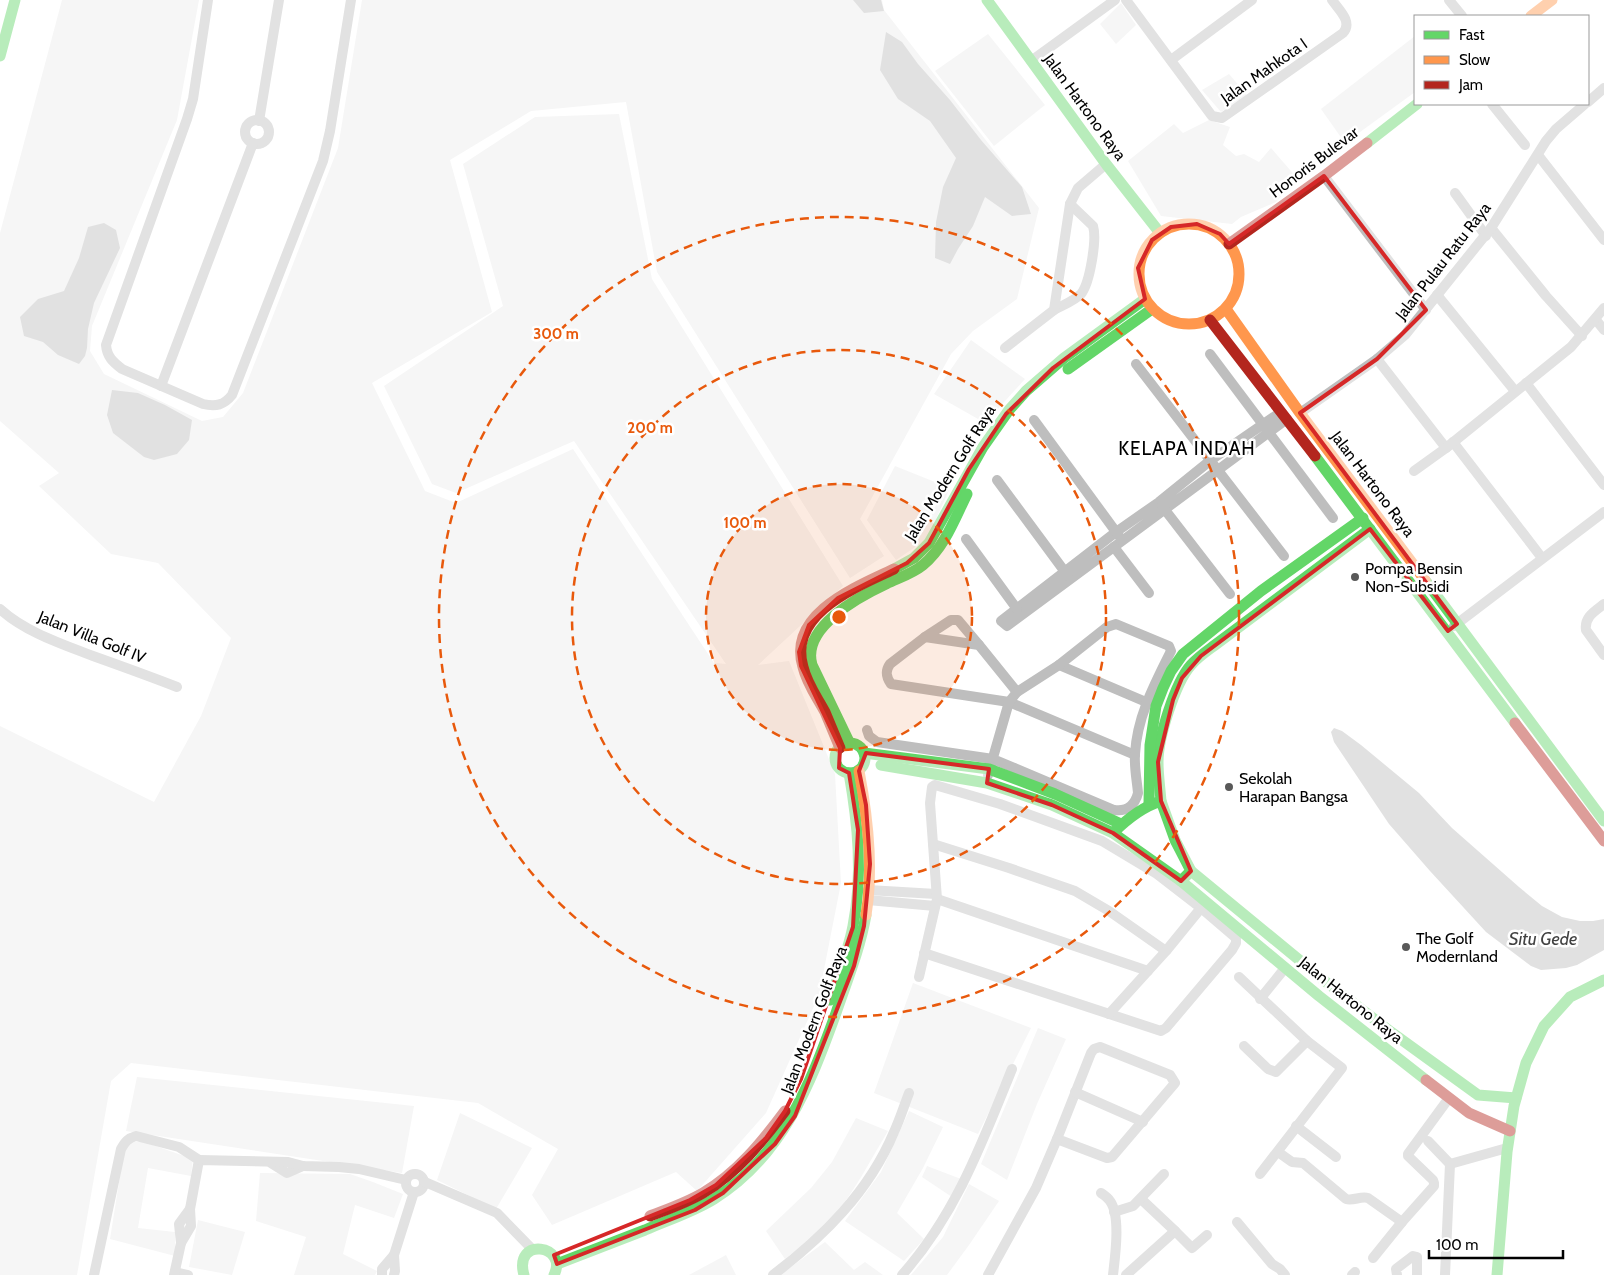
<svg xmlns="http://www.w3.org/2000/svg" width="1604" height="1275" viewBox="0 0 1604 1275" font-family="Cabin,sans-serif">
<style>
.green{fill:#ebebeb}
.water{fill:#bdbdbd}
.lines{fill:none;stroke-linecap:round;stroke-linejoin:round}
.street{stroke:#bebebe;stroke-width:10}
.fast{stroke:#63d668;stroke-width:11}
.slow{stroke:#ff974d;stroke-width:11}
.jam{stroke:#b3261e;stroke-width:11}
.marked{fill:none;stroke:#d62828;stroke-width:4;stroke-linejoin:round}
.ring{fill:none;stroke:#e8590c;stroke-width:2.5;stroke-dasharray:9 6}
.poi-dot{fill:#595959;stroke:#fff;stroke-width:2}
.labels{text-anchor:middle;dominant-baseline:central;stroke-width:5;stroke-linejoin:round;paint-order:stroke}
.street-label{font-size:16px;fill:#000;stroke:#fff}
.poi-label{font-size:16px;fill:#000;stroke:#fff;text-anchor:start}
.water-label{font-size:18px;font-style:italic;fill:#424242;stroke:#fff}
.quarter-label{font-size:19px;letter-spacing:1px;fill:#000;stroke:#fff}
.centre{fill:#e8590c;stroke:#fff;stroke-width:2.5}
.ring-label{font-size:15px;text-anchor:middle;font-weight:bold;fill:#e8590c;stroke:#fff;stroke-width:5;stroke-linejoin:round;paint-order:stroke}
</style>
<rect width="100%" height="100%" fill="#fff"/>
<g class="green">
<polygon points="62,0 199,0 177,120 92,326 90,351 104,374 202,421 223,417 243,393 338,148 362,0 882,0 884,10 1039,208 1017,299 973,331 951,354 860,519 884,556 850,578 657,272 626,102 531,111 450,160 492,312 372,383 425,491 456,503 573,449 714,663 726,664 574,441 456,493 432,484 384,386 503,306 463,164 535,117 619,114 652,279 843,586 758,665 789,661 835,774 841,883 819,995 766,1113 697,1191 676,1172 552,1225 532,1195 558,1149 478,1103 131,1063 111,1081 77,1275 0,1275 0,726 154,802 201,716 231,638 158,563 111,554 39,486 59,473 0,421 0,233"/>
<polygon points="1121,3 1136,25 1116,44 1100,24"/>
<polygon points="988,34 1045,105 994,146 935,71"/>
<polygon points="1415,36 1415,92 1345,143 1321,109"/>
<polygon points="1229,74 1247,95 1221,112 1202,90"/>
<polygon points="1209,120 1230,127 1223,145 1236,156 1244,154 1259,162 1271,148 1297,178 1276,202 1241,217 1232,224 1161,216 1128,161 1174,124 1183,133"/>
<polygon points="971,340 1025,379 985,423 934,394"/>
<polygon points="895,466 950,488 927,539 896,560 867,520"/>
<polygon points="913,983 1031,1028 978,1134 874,1093"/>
<polygon points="1038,1028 1066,1039 1037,1104 1007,1180 981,1164"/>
<polygon points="137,1077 414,1106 402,1173 126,1131"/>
<polygon points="909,1111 943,1127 923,1168 897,1213 924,1239 904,1261 845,1221 881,1172"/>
<polygon points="460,1113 532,1148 496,1209 437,1180"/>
<path d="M 856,1118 L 888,1131 C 871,1159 855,1191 834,1216 C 820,1232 802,1246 785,1259 L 766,1231 L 811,1188 L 832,1162 Z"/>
<polygon points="131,1142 144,1142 193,1159 191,1176 148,1168 138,1228 175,1232 175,1256 110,1239 124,1151"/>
<polygon points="927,1166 961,1179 952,1197 922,1177"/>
<polygon points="260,1173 350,1174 373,1182 403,1194 394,1218 355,1205 343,1254 377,1271 375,1275 294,1275 306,1237 256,1221"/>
<polygon points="969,1184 999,1201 969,1245 947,1275 911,1275 943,1237"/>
<polygon points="198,1220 245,1232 232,1275 189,1267"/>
<polygon points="825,1242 854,1270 865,1262 883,1275 780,1275"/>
<polygon points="726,1255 736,1275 689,1275"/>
</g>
<g class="water">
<polygon points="853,0 881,0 884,11 864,13"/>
<polygon points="886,32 902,42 918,64 950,100 981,140 1022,187 1031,214 1012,216 985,197 973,226 958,249 950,264 935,258 936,222 943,187 956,158 930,121 898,99 880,70"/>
<polygon points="104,223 116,230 120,248 94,303 88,329 87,348 85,356 79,364 58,355 43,342 24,336 20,317 38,299 64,291 79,258 88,227"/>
<polygon points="112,390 138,393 165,405 192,420 189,440 177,454 154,460 144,457 113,433 107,415"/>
<polygon points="1334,728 1342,731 1361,745 1419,793 1452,828 1519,887 1542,906 1562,917 1580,921 1593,921 1604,919 1604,950 1577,965 1566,968 1541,970 1531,966 1486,932 1430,871 1389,824 1334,742 1331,732"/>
</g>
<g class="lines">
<g class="street">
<path d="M 208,0 L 193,99 L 187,119 L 106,345 C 107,357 113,362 122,369 L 203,404 C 216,407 224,405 232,395 L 323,161 L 330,131 L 351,0"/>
<path d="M 1126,0 L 1212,116 L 1222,118 L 1343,33 C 1353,22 1339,10 1332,0"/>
<polyline points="1449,0 1462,16"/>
<polyline points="1171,60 1252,0"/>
<polyline points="1031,61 1115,0"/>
<polyline points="1588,102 1604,88"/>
<polyline points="1492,104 1525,145"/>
<circle cx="257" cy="132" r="12"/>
<polyline points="259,121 279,0"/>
<polyline points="1538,155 1604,240"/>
<polyline points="1324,176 1426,310"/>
<polyline points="1455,193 1486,236"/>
<polyline points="1491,228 1546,296 1582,336"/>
<polyline points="1437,295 1515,391"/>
<path d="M 1054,310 C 1063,305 1074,301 1081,294 C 1090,283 1097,239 1093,226 L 1070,204"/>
<polyline points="1596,320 1604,330"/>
<polyline points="1005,348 1054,310 1070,204 1078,188 1106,164"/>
<polyline points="1210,354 1333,518"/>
<polyline points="1377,359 1446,448"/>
<polyline points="1136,364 1284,556"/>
<polyline points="1526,383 1604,485"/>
<polyline points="161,386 253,143"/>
<polyline points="1281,412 1211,460 1159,502 1116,532 1001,621 1007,626 1287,419"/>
<polyline points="1300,413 1377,359 1405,335 1491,228 1546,141 1556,129 1585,104"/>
<polyline points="1034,420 1119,536"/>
<polyline points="1453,442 1542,558"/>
<polyline points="1414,471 1446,448 1571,347 1604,308"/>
<polyline points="997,480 1068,576"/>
<polyline points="1162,506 1230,594"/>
<polyline points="966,539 1017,609"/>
<polyline points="1114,547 1149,593"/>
<path d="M 1604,604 C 1595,611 1584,617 1586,630 L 1604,655"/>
<path d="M 0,609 C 25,632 62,644 93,656 C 121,666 149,676 177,687"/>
<polyline points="1454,626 1604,512"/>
<polyline points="925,637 951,620 958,620 979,645"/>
<polyline points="1059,665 1146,702"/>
<path d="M 1017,692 L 979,645 L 925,637 L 890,664 C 885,671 886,677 891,684 L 1009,702 L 1135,755"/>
<path d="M 867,730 L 869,736 L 877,742 L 993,759 L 1114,810 C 1127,812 1135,805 1138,793 C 1137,781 1134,767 1135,754 C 1137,717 1154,685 1171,651 L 1169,646 L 1116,624 L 1107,627 L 1059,665 L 1017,692 L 1009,702 L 988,775"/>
<polyline points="933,844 1009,868 1075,891 1109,911 1166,951"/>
<polyline points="868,890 936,894"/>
<polyline points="937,899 1148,971"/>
<polyline points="868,900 935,906"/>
<polyline points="919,977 937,899 930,803 932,787 935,785 1000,804 1102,841 1157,874 1201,908 1236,938 1236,943 1232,950 1166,1028 1161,1031 924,953"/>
<polyline points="1239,977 1307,1041 1342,1068 1260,1174"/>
<polyline points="1260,999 1285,968"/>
<polyline points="1109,1014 1166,951 1201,908"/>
<polyline points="1244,1046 1268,1069 1276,1072 1307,1041"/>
<polygon points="1100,1047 1170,1075 1175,1083 1112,1157 1107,1158 1057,1139 1091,1053 1094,1049"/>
<polyline points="1075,1092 1143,1122"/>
<polyline points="1296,1126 1336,1157"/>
<polyline points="1428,1141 1450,1164 1445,1275"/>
<path d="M 1278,1152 L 1292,1162 L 1303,1163 L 1346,1199 C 1354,1201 1360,1196 1368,1198 L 1402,1222"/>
<polyline points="271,1163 287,1173 303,1166"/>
<polyline points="1450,1164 1507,1148"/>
<circle cx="415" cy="1183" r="9"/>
<polyline points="425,1182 497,1213 532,1249"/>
<path d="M 1101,1193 C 1104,1195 1108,1198 1110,1201 C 1121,1216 1115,1257 1113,1275"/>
<polyline points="1141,1199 1175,1231"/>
<polyline points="1114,1212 1133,1206 1164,1174"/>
<polyline points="1237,1222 1272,1264 1280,1269 1285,1275"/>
<polyline points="181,1243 191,1226 190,1209 199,1160 288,1162 303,1166 339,1167 359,1169 406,1180"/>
<polyline points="1373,1258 1402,1222 1434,1186 1434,1183 1433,1180 1408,1156 1408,1154 1449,1098"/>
<polyline points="175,1272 188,1275"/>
<path d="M 94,1275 L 121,1149 C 125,1142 128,1138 136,1136 L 179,1147 L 199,1160"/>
<polyline points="174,1275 181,1243 179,1224 190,1209"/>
<polyline points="382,1275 382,1269 394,1255"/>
<polyline points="394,1275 395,1271 394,1255 414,1192"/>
<path d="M 773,1275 C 823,1237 869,1192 894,1132 C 900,1119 904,1106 909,1093"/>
<path d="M 902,1275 C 956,1214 982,1143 1012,1069"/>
<polyline points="988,1275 1036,1188 1057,1139"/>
<polyline points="1126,1275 1175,1231 1192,1248 1207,1235"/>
<polyline points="1352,1275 1355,1272"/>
<polyline points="1397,1275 1396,1269 1413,1256 1417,1257 1417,1275"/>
</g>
<g class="fast">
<polyline points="987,0 1106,164 1160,233"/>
<polyline points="0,56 15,0"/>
<polyline points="1367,143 1417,104"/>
<polyline points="1068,369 1152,309"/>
<polyline points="1315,456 1515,723"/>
<polyline points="894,569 914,558 929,543 983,447 1009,410 1026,391 1064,358 1145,299"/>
<polyline points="1425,580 1604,821"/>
<circle cx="850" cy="758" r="15"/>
<path d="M 850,744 L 812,665 C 801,628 858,597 886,584 C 898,578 912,574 923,565 C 945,547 955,518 967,494"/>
<polyline points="864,753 989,769 1055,794 1121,824"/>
<polyline points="881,765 987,783 1052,805 1113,833"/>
<path d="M 1161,801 C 1160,788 1158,775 1158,762 C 1158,738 1175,683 1191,665 C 1198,657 1207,651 1215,645 L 1370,529"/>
<path d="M 1161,801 L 1175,840 L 1191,871 L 1181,881 L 1113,833 C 1127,819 1142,807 1161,801 Z"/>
<polyline points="1149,804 1150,745 1156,706 1163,688 1171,671 1183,654 1261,591 1363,518"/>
<polyline points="1191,871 1326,982 1391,1032 1478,1095 1516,1098"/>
<polyline points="1181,881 1319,996 1426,1080"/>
<path d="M 830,1000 C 838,976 848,952 853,926 C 863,875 858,824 849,773"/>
<path d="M 557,1264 C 586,1253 616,1241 645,1230 C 668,1220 693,1212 714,1199 C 782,1157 810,1085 836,1013 C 847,981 860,949 866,915"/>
<path d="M 524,1275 C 513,1236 569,1245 554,1275"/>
<polyline points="1497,1275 1507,1152 1514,1106 1526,1063 1544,1026 1570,997 1604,980"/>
</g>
<g class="slow">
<polyline points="1531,16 1552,0"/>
<circle cx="1189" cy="274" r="50"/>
<polyline points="1226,309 1300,413 1425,580"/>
<path d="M 859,771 C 868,818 874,868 866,915"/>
</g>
<g class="jam">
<polyline points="1229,244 1324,176 1367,143"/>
<polyline points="1210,320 1315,456"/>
<polyline points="1515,723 1604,841"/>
<path d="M 840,748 C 835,736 830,724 825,712 C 817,697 807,684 803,667 C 787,614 856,587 894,569"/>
<polyline points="1426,1080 1469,1113 1510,1131"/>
<path d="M 650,1216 C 668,1209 686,1203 703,1193 C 737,1173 762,1142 785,1111"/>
</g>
</g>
<path d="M0 0H1604V1275H0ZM 1324,176 L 1426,310 L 1377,359 L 1300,413 L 1457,624 L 1448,631 L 1370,529 L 1201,656 L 1182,678 L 1173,700 L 1158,762 L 1161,801 L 1191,871 L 1181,881 L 1113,833 L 1052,805 L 987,783 L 989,769 L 866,753 L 859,771 L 866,805 L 870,864 L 864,926 L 854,966 L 795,1116 L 775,1144 L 723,1193 L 695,1210 L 557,1264 L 554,1255 L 690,1200 L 716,1185 L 766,1138 L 785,1111 L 801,1079 L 853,927 L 858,830 L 849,773 L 839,768 L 840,748 L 801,666 L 799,652 L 809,625 L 838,598 L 907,563 L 929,543 L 969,469 L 1006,414 L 1053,368 L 1145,299 L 1138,268 L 1152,240 L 1171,227 L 1197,224 L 1220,234 L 1229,244 Z" fill="#fff" fill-opacity=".55" fill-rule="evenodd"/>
<path class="marked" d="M 1324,176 L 1426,310 L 1377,359 L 1300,413 L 1457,624 L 1448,631 L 1370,529 L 1201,656 L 1182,678 L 1173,700 L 1158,762 L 1161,801 L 1191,871 L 1181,881 L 1113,833 L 1052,805 L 987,783 L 989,769 L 866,753 L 859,771 L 866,805 L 870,864 L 864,926 L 854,966 L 795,1116 L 775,1144 L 723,1193 L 695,1210 L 557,1264 L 554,1255 L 690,1200 L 716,1185 L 766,1138 L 785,1111 L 801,1079 L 853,927 L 858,830 L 849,773 L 839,768 L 840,748 L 801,666 L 799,652 L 809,625 L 838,598 L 907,563 L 929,543 L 969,469 L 1006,414 L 1053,368 L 1145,299 L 1138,268 L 1152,240 L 1171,227 L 1197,224 L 1220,234 L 1229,244 Z"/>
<circle cx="839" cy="617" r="133" fill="#e8590c" fill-opacity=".12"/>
<g class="ring">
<circle cx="839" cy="617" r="133"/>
<circle cx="839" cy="617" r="267"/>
<circle cx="839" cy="617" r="400"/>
</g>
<g class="poi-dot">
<circle cx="1355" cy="577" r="5"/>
<circle cx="1229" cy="787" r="5"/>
<circle cx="1406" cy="947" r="5"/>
</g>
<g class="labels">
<g class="street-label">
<text transform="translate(1264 71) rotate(-35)">Jalan Mahkota I</text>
<text transform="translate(1085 107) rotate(54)">Jalan Hartono Raya</text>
<text transform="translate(1314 162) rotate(-37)">Honoris Bulevar</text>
<text transform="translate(1443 261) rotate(-52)">Jalan Pulau Ratu Raya</text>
<text transform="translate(950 473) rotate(-58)">Jalan Modern Golf Raya</text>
<text transform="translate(1373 484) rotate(53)">Jalan Hartono Raya</text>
<text transform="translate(92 637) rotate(22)">Jalan Villa Golf IV</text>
<text transform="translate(1351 1000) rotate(39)">Jalan Hartono Raya</text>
<text transform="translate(814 1020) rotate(-69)">Jalan Modern Golf Raya</text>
</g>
<g class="poi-label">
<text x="1365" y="568">Pompa Bensin<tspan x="1365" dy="18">Non-Subsidi</tspan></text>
<text x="1239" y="778">Sekolah<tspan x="1239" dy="18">Harapan Bangsa</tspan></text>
<text x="1416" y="938">The Golf<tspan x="1416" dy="18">Modernland</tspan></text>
</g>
<g class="water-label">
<text x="1543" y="939">Situ Gede</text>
</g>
<g class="quarter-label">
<text x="1187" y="448">KELAPA INDAH</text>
</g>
</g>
<circle cx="839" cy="617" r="8" class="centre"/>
<g class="ring-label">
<text x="556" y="339">300 m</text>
<text x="650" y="433">200 m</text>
<text x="745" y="528">100 m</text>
</g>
<rect x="1414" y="15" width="175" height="90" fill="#ffffff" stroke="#999999"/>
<rect x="1424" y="31" width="25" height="8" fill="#63d668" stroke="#999999"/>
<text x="1459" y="40" font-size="15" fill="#000000">Fast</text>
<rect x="1424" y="56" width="25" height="8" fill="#ff974d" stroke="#999999"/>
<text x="1459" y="65" font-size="15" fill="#000000">Slow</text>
<rect x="1424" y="81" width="25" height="8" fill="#b3261e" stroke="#999999"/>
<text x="1459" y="90" font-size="15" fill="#000000">Jam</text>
<path d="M1429 1250v8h134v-8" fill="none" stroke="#000000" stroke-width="2.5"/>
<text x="1436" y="1250" font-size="15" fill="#000000" stroke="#ffffff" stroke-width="4" paint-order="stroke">100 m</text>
</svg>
